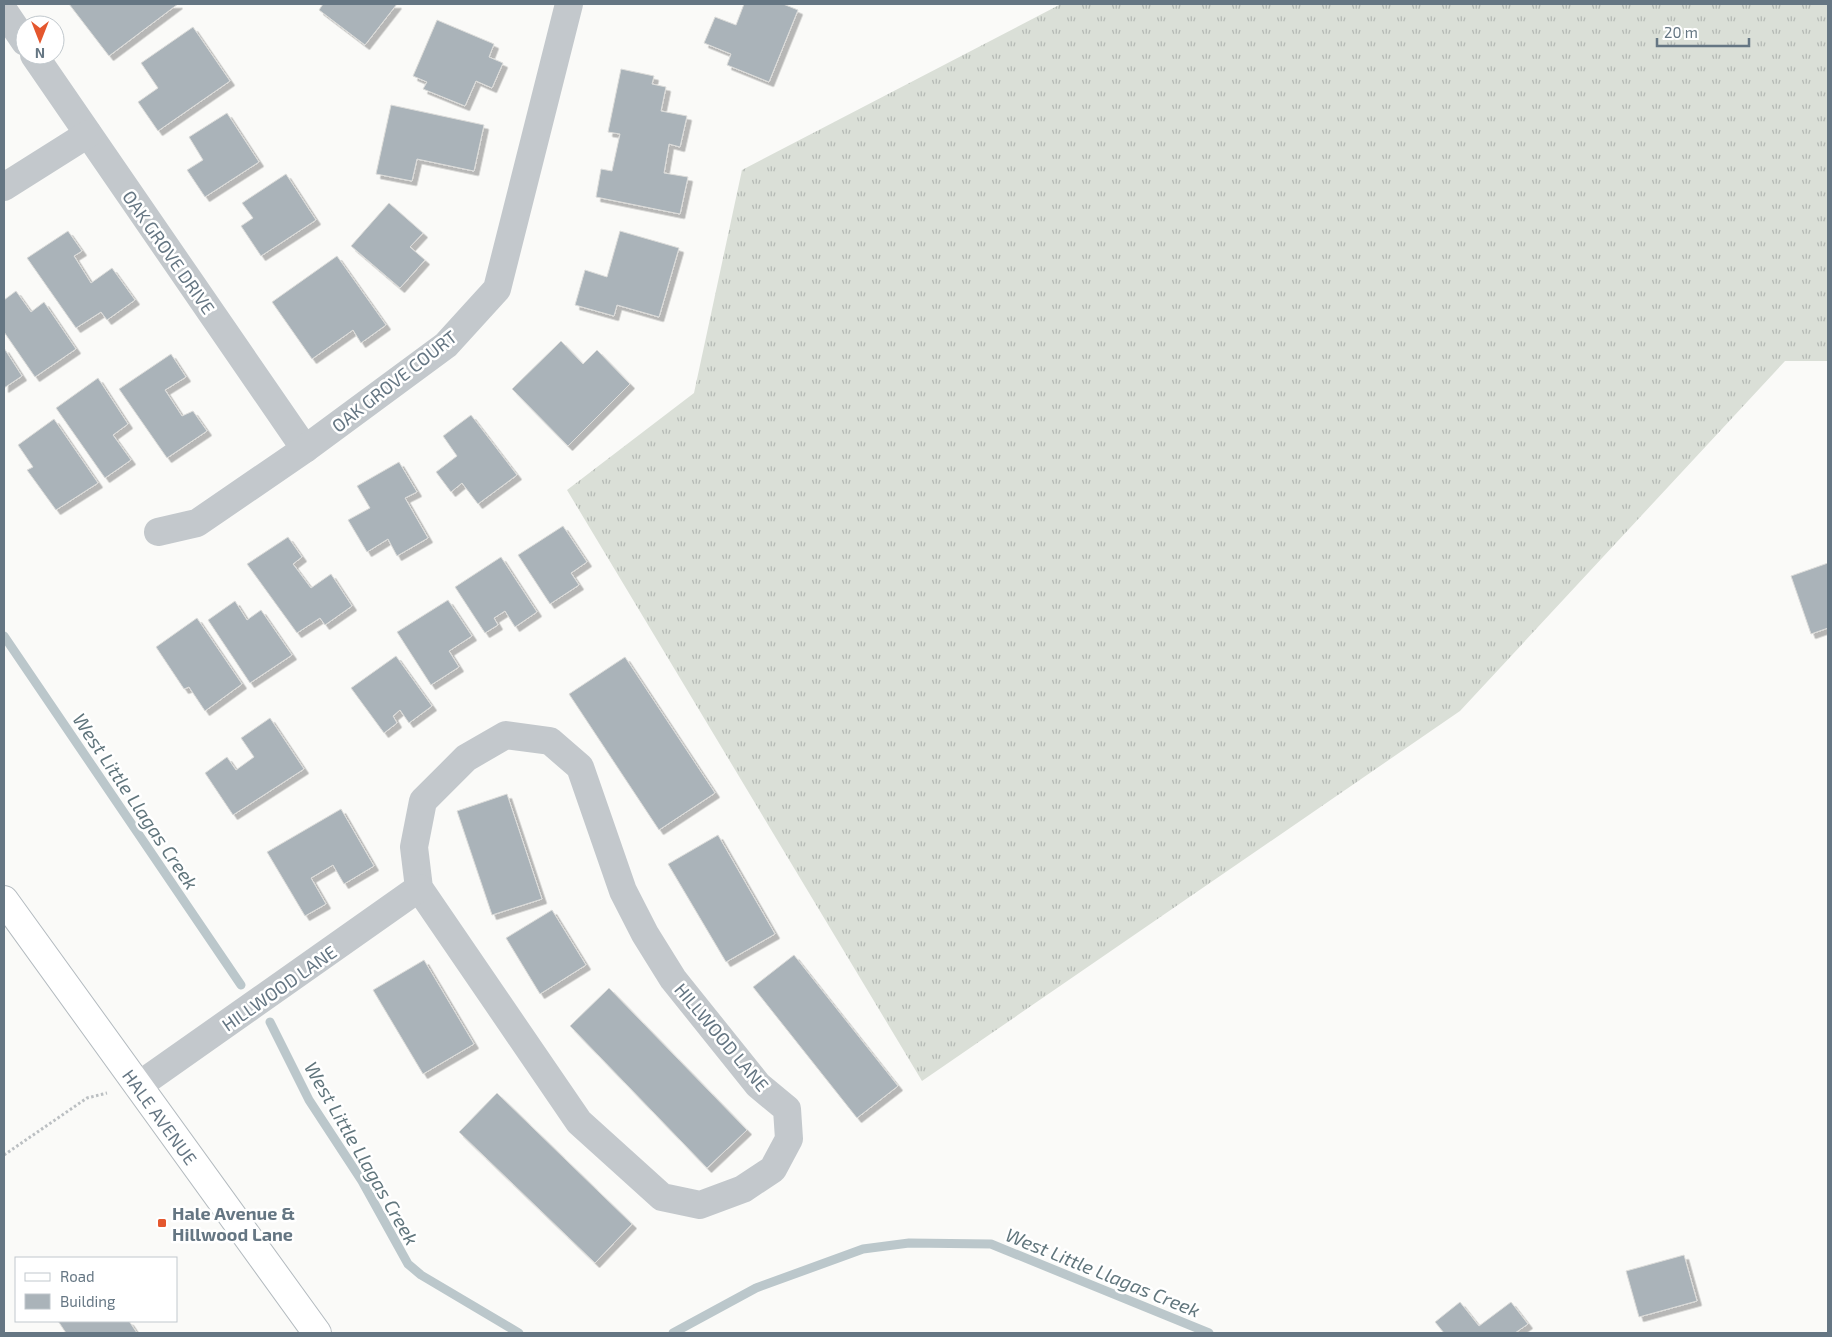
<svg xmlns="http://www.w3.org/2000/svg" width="1832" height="1337" viewBox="0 0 1832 1337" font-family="'Exo 2',sans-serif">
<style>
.grass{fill:url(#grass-tufts)}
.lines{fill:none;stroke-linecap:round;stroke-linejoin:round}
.stream{stroke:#bbc7cb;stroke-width:9}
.building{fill:#aab3b9;stroke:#dcdcda;filter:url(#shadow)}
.secondary-casing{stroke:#b3babf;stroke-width:30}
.path{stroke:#bbbfc2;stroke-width:3;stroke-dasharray:2.5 2.5;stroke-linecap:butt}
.minor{stroke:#c3c8cc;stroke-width:28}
.secondary{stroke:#fff;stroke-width:28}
.poi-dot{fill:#e4572e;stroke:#fff;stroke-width:2}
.labels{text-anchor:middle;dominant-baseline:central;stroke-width:5;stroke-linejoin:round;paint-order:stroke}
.street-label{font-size:18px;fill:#657683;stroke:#fff}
.poi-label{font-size:18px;font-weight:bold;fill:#657683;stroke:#fff;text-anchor:start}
.water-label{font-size:19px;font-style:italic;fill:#60757c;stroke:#fff}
</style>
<defs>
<pattern id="grass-tufts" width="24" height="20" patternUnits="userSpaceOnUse" patternTransform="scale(1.25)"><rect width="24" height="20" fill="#dadfd7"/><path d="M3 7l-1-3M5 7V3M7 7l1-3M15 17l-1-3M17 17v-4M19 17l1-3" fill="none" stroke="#b4b9b4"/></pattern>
<filter id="shadow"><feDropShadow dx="4.5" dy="4.5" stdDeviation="0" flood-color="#0004"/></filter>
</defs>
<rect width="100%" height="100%" fill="#fafaf8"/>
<polygon class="grass" points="1061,4 1828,4 1828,361 1785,361 1460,711 922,1081 567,490 694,393 742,170"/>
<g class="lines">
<g class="stream">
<polyline points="4,636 241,985"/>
<polyline points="270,1022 309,1100 362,1181 408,1264 421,1275 519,1333"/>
<polyline points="673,1333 756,1288 863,1249 909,1243 991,1244 1209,1333"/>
</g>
</g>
<g class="building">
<polygon points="69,4 178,4 109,56"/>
<polygon points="323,4 397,4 365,45 319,10"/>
<polygon points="744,4 783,4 798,10 769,82 727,65 731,54 704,43 715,17 736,25"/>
<polygon points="437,20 494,44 489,57 503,63 492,88 476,81 465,106 423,89 427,82 413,76"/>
<polygon points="193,27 230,81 158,131 138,102 158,88 141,63"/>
<polygon points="621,69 654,76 652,84 666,87 661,111 687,116 680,147 669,144 664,173 688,177 680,214 596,197 601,169 612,171 620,134 608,132"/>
<polygon points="391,105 484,125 474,171 417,159 412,181 376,174"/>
<polygon points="227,113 259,162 205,197 187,170 203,160 189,137"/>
<polygon points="286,174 316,220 261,256 241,226 253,218 242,203"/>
<polygon points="389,203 423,233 410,247 425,260 400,288 351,246"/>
<polygon points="68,231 82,251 74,256 91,283 112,268 135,300 107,320 101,312 76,328 27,258"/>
<polygon points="620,231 679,248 659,317 617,305 614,316 575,305 585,270 607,277"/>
<polygon points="337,256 386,325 361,343 353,330 312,359 272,302"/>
<polygon points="16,291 31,312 44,302 76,349 35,377 4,332 4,300"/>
<polygon points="561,341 583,364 597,350 630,384 568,446 512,389"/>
<polygon points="4,348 22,376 4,388"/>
<polygon points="171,354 186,377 165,390 182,416 193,411 207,431 167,458 119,389"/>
<polygon points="98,378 128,424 113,435 131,460 105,478 56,408"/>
<polygon points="471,415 517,475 478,504 462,483 451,492 436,472 457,456 443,436"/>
<polygon points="54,419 98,483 56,510 27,470 33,467 18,445"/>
<polygon points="399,462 417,492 405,498 428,538 397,556 388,539 367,552 348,520 370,508 357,486"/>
<polygon points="563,526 587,562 571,573 579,585 550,604 518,555"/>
<polygon points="288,537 302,557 293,564 311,588 331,574 352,606 325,625 320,618 297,633 247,564"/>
<polygon points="501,557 537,612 515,627 505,611 494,618 498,625 485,633 455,587"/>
<polygon points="1828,563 1828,628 1811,634 1791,576"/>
<polygon points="448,600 472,636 449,651 459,667 431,685 397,632"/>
<polygon points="235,601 247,620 261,610 292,655 250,683 208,620"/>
<polygon points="197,618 242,684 205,711 189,687 184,689 156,647"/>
<polygon points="396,656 432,706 409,723 400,710 393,716 397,723 384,733 351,688"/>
<polygon points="625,657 715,793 659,830 569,694"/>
<polygon points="270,718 304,769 233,815 205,773 227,757 236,770 254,757 241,738"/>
<polygon points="507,794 542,899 492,915 457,811"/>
<polygon points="341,809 374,866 344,884 333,865 311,878 326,904 305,916 267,852"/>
<polygon points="718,835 775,934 726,962 668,864"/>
<polygon points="552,910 586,965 540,994 506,938"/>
<polygon points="794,955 898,1086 857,1118 753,987"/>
<polygon points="424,960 474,1044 423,1074 373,990"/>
<polygon points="609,988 747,1130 707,1168 570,1026"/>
<polygon points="497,1093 632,1224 595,1263 459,1132"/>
<polygon points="1684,1255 1697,1301 1639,1317 1626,1271"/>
<polygon points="1460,1302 1479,1326 1511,1302 1528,1324 1515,1333 1444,1333 1435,1322"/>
<polygon points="58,1321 129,1321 137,1333 66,1333"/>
</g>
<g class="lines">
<defs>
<polyline id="secondary" points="4,900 317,1333"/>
</defs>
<use href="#secondary" class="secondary-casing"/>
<polyline class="path" points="4,1155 87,1098 107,1093"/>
<g class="minor">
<polyline points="4,11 25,42"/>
<polyline points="34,55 305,449"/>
<polyline points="4,187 88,134"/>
<polyline points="158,532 197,523 305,449 446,345 497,289 569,4"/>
<polygon points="506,735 550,741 580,767 623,891 645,934 673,979 758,1085 787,1109 789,1139 773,1169 743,1189 700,1205 662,1197 579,1122 419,888 414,847 423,801 466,758"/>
<polyline points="138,1086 419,888"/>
</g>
<use href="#secondary" class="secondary"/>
</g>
<rect class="poi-dot" x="157" y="1218" width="10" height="10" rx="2.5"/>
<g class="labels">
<g class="street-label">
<text transform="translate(169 252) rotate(55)">OAK GROVE DRIVE</text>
<text transform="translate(394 381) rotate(-38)">OAK GROVE COURT</text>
<text transform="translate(279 988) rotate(-35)">HILLWOOD LANE</text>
<text transform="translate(722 1037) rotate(50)">HILLWOOD LANE</text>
<text transform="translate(160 1117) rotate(54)">HALE AVENUE</text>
</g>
<g class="poi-label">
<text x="172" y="1213">Hale Avenue &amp;<tspan x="172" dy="21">Hillwood Lane</tspan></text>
</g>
<g class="water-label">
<text transform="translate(136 801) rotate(56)">West Little Llagas Creek</text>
<text transform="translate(362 1153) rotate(60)">West Little Llagas Creek</text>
<text transform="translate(1103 1272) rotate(22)">West Little Llagas Creek</text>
</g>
</g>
<rect width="1832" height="1337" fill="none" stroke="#657683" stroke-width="10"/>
<rect x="15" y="1257" width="162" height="65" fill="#ffffff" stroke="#c1c8cd"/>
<rect x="25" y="1273" width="25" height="8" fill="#ffffff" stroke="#c1c8cd"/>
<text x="60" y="1282" font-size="15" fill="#657683">Road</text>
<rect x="25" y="1294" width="25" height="15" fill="#aab3b9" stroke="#c1c8cd"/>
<text x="60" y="1307" font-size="15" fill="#657683">Building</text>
<g transform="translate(40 40) rotate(180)"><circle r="24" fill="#ffffff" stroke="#c1c8cd"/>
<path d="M0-4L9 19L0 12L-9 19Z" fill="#e4572e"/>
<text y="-8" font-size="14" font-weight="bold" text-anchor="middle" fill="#657683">N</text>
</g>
<path d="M1657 38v8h92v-8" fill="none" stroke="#657683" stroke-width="2.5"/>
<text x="1664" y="38" font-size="15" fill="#657683" stroke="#ffffff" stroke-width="4" paint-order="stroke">20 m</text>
</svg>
